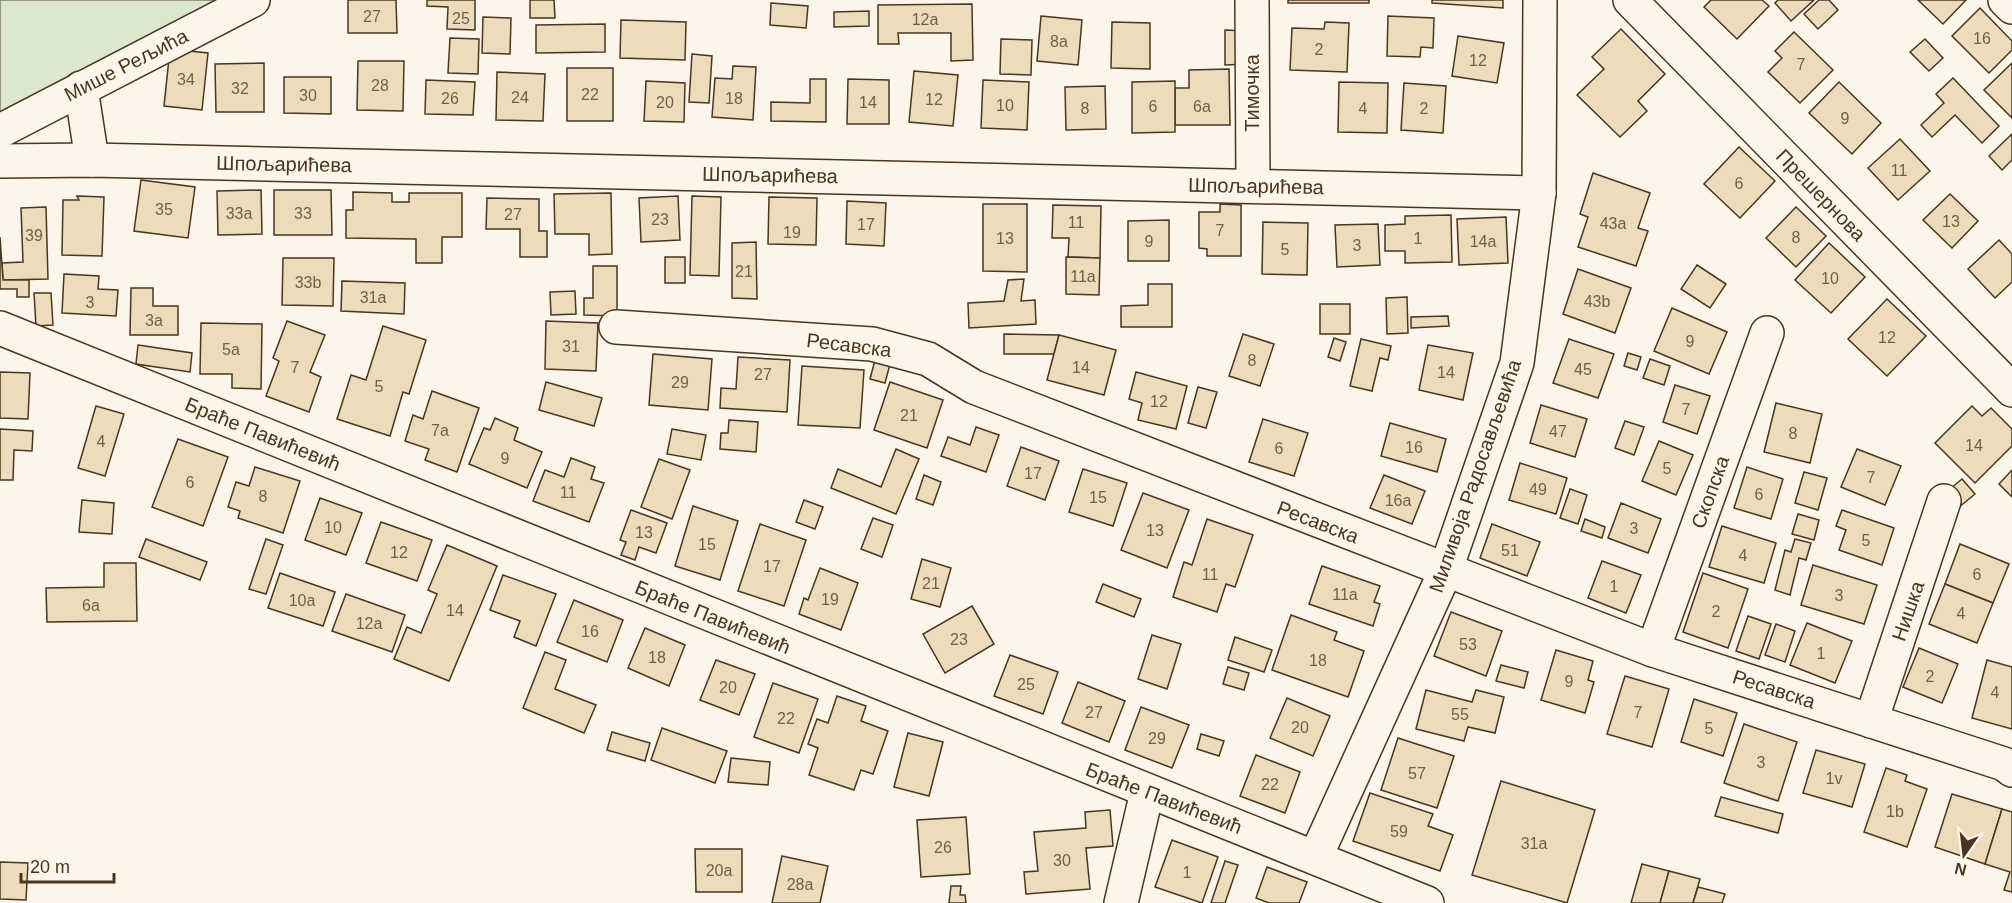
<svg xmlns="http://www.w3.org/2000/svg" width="2012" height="903" viewBox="0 0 2012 903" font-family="Helvetica,sans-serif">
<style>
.green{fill:#dce7d0;stroke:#887966;stroke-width:1.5}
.building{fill:#ecdcbc;stroke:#4a3520;stroke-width:1.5}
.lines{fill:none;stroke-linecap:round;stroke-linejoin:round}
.minor-casing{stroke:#4a3520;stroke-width:36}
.minor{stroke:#fbf6e9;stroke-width:33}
.labels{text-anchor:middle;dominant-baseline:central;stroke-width:4.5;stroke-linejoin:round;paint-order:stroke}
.number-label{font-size:16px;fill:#725f47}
.street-label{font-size:20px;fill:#4a3520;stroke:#fbf6e9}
</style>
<rect width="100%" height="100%" fill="#fbf6e9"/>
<polygon class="green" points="0,0 249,0 0,121"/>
<g class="building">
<polygon points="348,0 396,0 397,33 348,33"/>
<polygon points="427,0 475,0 475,30 447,29 448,7 427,6"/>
<polygon points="530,0 554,0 555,18 530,18"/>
<rect x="1288" y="0" width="81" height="3"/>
<polygon points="1432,0 1503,0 1503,8 1432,3"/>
<polygon points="1711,0 1762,0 1769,6 1737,39 1704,7"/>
<polygon points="1778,0 1814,0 1791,21 1775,3"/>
<polygon points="1819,0 1829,0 1838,10 1818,29 1804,14"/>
<polygon points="1918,0 1966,0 1943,24"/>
<polygon points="771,3 808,6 806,28 770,25"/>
<polygon points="972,4 973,60 951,61 951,33 898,33 899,44 878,44 878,5"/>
<polygon points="1980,8 2012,41 2012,50 1989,73 1952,36"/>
<polygon points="869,11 869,26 834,27 834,12"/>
<polygon points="1041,16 1082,20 1078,65 1037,61"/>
<polygon points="1388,16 1434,18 1433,48 1421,47 1420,57 1387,56"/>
<polygon points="483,17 511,18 510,54 482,53"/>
<polygon points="621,20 686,22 685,60 620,58"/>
<polygon points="1112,22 1150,23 1150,69 1111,68"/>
<polygon points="1325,22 1349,23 1347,72 1290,70 1292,28 1324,29"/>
<polygon points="605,24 605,52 536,53 536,25"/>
<polygon points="1621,29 1665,74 1638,101 1647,111 1620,137 1577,95 1604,69 1592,57"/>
<polygon points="1225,30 1248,31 1248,64 1225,65"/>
<polygon points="1794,32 1833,70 1800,103 1768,72 1782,58 1775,51"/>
<polygon points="1458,36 1504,43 1497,83 1452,76"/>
<polygon points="450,38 479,39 478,74 448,73"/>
<polygon points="1001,39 1032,40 1031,75 1000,74"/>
<polygon points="1925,39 1943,58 1929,71 1910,52"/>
<polygon points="170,49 208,53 202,110 164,106"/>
<polygon points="692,54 712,56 709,103 689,102"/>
<polygon points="358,61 404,61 403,111 357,110"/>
<polygon points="264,63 264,112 216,112 215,64"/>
<polygon points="2012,63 2012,118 1984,90"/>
<polygon points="733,66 756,67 753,120 712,117 715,78 732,79"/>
<rect x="567" y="68" width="46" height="53"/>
<polygon points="1229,69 1230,125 1175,125 1175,88 1189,88 1189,70"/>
<polygon points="914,71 958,75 953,126 909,122"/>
<polygon points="497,72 545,74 543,121 496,120"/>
<polygon points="284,77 331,77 331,114 284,113"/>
<polygon points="1953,78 1999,126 1982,143 1955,115 1932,137 1921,125 1944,103 1936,94"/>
<polygon points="810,79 826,79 826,122 771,121 771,102 810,103"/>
<polygon points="848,79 889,80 889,124 847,124"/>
<polygon points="426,80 475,82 473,115 425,114"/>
<polygon points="983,80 1029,82 1027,130 981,128"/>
<polygon points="646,81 685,83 684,122 644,121"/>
<polygon points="1175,81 1175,132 1132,133 1132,82"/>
<polygon points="1339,82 1388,83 1387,133 1338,132"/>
<polygon points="1839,82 1881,123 1852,154 1809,113"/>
<polygon points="1404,83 1446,86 1443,133 1401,130"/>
<polygon points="1105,86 1106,129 1066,130 1065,87"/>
<polygon points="2012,134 2012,160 2002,170 1989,156"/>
<polygon points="1900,139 1930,171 1898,200 1868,168"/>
<polygon points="1739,147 1775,181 1740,218 1704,184"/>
<polygon points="1593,173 1650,193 1638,228 1648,231 1636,266 1578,247 1588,217 1580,214"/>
<polygon points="141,180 195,187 188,238 134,231"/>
<polygon points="261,190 262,234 218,235 217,191"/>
<polygon points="274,190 331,190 332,235 274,235"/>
<polygon points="353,192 392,193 392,202 409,202 409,193 462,193 462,237 442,237 442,263 416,263 416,239 346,238 346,210 353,210"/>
<polygon points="611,193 612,254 589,255 589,234 555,234 554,194"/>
<polygon points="1950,194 1978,221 1952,248 1923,220"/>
<polygon points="77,196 104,197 102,256 62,255 63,200 79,200"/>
<polygon points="678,196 680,240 641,242 639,198"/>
<polygon points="692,196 721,197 719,276 690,275"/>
<polygon points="769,197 817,198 816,245 768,244"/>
<polygon points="487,198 539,199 539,231 547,231 547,257 520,257 520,229 486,229"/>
<polygon points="847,201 886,203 884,246 846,244"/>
<polygon points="983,204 1027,204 1027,272 983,271"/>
<polygon points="1220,204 1241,205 1241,256 1207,256 1207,249 1199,248 1199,212 1220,212"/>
<polygon points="1053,205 1101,206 1100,258 1068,257 1069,238 1052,238"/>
<polygon points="46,207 48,279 3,280 2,263 23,262 21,208"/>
<polygon points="1796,207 1826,236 1796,267 1766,238"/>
<polygon points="1451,215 1452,262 1405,263 1405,251 1385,251 1385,225 1405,224 1405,216"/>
<polygon points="1506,217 1508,263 1459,265 1457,219"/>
<polygon points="1169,220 1169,261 1128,261 1128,221"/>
<polygon points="1263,222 1308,223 1307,275 1262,274"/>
<polygon points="1378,224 1380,265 1337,267 1335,225"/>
<polygon points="0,237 3,280 29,280 29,297 17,297 17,289 0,289"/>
<polygon points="1999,240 2012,254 2012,282 1995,298 1968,269"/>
<polygon points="756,242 757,299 732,298 732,243"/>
<polygon points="1829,243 1865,277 1831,313 1795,280"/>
<rect x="665" y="257" width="20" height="26"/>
<polygon points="1066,257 1100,258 1099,295 1066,294"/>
<polygon points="283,258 334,258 333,306 282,305"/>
<polygon points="1697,265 1726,284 1710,308 1681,289"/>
<polygon points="593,266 617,266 617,316 584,315 584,298 593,298"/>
<polygon points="1578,269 1631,288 1615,333 1563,314"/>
<polygon points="64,274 99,276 98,289 118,290 116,316 62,313"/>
<polygon points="1024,279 1021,301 1035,300 1036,324 969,328 968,303 1004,301 1008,280"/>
<polygon points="342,281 405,283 404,314 341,311"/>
<polygon points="1148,284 1172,284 1172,327 1121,327 1121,306 1148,305"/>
<polygon points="131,288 153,288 153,306 178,306 178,335 130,335"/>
<polygon points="575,291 576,314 551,315 550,292"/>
<polygon points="34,293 51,293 53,325 36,326"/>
<polygon points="1407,297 1408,333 1387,334 1386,298"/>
<polygon points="1887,299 1926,336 1887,376 1848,339"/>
<rect x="1320" y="304" width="30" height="30"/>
<polygon points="1672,308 1727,332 1709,374 1654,351"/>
<polygon points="1448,316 1449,326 1411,328 1411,317"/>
<polygon points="287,321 325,335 310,372 321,377 309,412 266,396 279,361 273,358"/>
<polygon points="546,321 598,323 596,371 545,369"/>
<polygon points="201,323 262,324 261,389 232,388 232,374 200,374"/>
<polygon points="383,326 426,340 409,394 403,392 390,436 337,419 351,375 366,380"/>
<polygon points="1004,334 1059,335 1054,354 1004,354"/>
<polygon points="1243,334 1274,344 1260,386 1229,376"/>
<polygon points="1059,335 1116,350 1104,395 1047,380"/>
<polygon points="1334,338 1346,342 1340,361 1328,357"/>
<polygon points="1361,339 1391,346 1388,360 1380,358 1372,391 1350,386"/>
<polygon points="1569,339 1614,354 1598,398 1553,383"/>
<polygon points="138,345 192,353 190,372 136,364"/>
<polygon points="1428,345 1473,353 1463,400 1419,390"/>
<polygon points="1628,353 1641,357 1637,370 1624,366"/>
<polygon points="653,354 712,359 708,410 649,405"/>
<polygon points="738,357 790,360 787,412 720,408 721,388 736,389"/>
<polygon points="1650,359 1670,366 1664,385 1643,378"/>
<polygon points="875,360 890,364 885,383 870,379"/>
<polygon points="802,366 864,370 860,428 798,425"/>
<polygon points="0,372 30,373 28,419 0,418"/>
<polygon points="1136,372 1187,386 1176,429 1138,420 1142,403 1129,399"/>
<polygon points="546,382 602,398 594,426 539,410"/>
<polygon points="890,382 943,400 927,448 874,430"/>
<polygon points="1675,385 1710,396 1697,434 1663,422"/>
<polygon points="1198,387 1217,392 1206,428 1188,423"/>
<polygon points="432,391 479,408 457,472 425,460 429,449 405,441 413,415 423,419"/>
<polygon points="1776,403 1822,414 1810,463 1764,452"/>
<polygon points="1541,405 1587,419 1575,457 1530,443"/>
<polygon points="96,406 124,414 105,476 78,468"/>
<polygon points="1972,406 1982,416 1991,408 2012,429 2012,446 1975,483 1935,443"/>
<polygon points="495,418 518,428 514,440 542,452 527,488 469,464 484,428 490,430"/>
<polygon points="1263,419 1308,433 1294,476 1249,462"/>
<polygon points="729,420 758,422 756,452 720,449 721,433 728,433"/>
<polygon points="1625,421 1644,427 1634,455 1615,448"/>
<polygon points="1390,423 1446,439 1437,472 1381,456"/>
<polygon points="976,427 999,435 986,472 941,456 948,437 970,445"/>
<polygon points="0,429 33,431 32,451 14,450 13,480 0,480"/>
<polygon points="672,429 706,435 701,460 667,454"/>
<polygon points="178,439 228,457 203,526 152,507"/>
<polygon points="1659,441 1693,455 1676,495 1642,481"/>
<polygon points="1021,447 1059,461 1045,500 1007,486"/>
<polygon points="896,449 919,459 896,514 831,488 838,469 881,487"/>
<polygon points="1857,449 1901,466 1885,505 1841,487"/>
<polygon points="571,458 595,467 591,479 604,483 589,522 533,501 545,470 564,477"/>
<polygon points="659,459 690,470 672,519 641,507"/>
<polygon points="1520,463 1567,478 1556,514 1509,500"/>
<polygon points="255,467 300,481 283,533 238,518 240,511 228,507 236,482 249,486"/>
<polygon points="1747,467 1783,479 1771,519 1734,508"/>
<polygon points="1083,469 1127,483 1113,526 1069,512"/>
<polygon points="2012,470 2012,497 1999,484"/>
<polygon points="1804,472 1827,478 1818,510 1795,503"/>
<polygon points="924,475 941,482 933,505 916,499"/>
<polygon points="1384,475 1425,491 1412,524 1370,508"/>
<polygon points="1962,479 1975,494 1958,508 1945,493"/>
<polygon points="1570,489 1587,495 1578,524 1560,518"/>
<polygon points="1143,493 1189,510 1167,568 1121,550"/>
<polygon points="320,498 362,513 346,555 305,540"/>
<polygon points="82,500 114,503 112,534 79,532"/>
<polygon points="804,500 823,507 815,529 796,522"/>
<polygon points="1621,503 1661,519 1648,553 1608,538"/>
<polygon points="693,506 738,521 720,580 675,566"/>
<polygon points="631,510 667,523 656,553 639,547 635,560 621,555 626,542 620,540"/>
<polygon points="1842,510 1894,528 1882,565 1839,550 1846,530 1836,526"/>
<polygon points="1798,514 1819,520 1814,540 1792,534"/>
<polygon points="873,518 893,525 882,557 861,549"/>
<polygon points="1207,519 1253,535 1235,587 1226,584 1217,612 1173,597 1184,562 1192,565"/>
<polygon points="1585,519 1605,527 1602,538 1581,531"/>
<polygon points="381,522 432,540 417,581 366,563"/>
<polygon points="760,524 806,540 784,606 738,591"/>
<polygon points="1492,524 1540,542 1527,576 1480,558"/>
<polygon points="1722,526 1776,543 1764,583 1709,567"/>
<polygon points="146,539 207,562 200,580 139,557"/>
<polygon points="266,539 283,545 266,594 249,589"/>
<polygon points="1795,539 1811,543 1806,560 1799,558 1790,595 1775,590 1785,550 1791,552"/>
<polygon points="1960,544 2009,564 1993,603 1945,584"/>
<polygon points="447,545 497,566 449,681 394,659 407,627 421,633 437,594 428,590"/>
<polygon points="922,559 951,568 940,607 911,599"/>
<polygon points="1602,561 1641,575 1626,613 1588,598"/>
<polygon points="104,563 136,563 137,621 47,622 46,588 104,587"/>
<polygon points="1813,565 1877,585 1864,624 1801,605"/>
<polygon points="1322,566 1380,586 1374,602 1380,604 1373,626 1309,604"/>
<polygon points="820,568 858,583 841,630 799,614 804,598 808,600"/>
<polygon points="280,573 335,592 323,626 268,608"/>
<polygon points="1703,573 1748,589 1728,648 1683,632"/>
<polygon points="503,575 556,594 536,646 514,637 520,621 490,610"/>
<polygon points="1103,584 1141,599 1134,617 1096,602"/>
<polygon points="1945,584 1993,603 1977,643 1929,624"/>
<polygon points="346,594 405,615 392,652 332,631"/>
<polygon points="574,600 623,620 607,662 557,642"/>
<polygon points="972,606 994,644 945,673 923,634"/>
<polygon points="1451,612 1502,631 1486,676 1434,656"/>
<polygon points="1291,615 1337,632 1334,640 1364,651 1348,697 1272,670"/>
<polygon points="1748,616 1771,624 1759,659 1736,651"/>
<polygon points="1807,623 1852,641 1835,683 1790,665"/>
<polygon points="1776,624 1795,631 1785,662 1765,655"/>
<polygon points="645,628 685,645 669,686 628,668"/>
<polygon points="1152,635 1181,644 1167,689 1138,679"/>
<polygon points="1235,637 1272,650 1264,672 1228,660"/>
<polygon points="1919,648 1958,664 1942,703 1903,687"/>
<polygon points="1556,650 1593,661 1588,680 1594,682 1585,713 1541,700"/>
<polygon points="545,652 566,660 555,689 596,705 584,733 523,708"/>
<polygon points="1010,655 1058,672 1043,714 994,696"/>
<polygon points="716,660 755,674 739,715 700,700"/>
<polygon points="1987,660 2012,667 2012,729 1972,718"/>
<polygon points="1501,665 1528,672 1524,688 1496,681"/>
<polygon points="1228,667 1249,673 1244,690 1223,684"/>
<polygon points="1625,676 1669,689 1652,747 1607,734"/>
<polygon points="1078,682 1125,701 1109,742 1062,723"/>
<polygon points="773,683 818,699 799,753 754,737"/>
<polygon points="1426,690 1472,702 1476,690 1504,697 1495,733 1468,727 1464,741 1416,729"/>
<polygon points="837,696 866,706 861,721 888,731 873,774 861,770 854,790 809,775 818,748 808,744 817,719 828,723"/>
<polygon points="1287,698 1330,716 1313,756 1270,738"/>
<polygon points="1694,699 1737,713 1723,756 1681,742"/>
<polygon points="1141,707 1189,725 1172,768 1125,750"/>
<polygon points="1744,724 1797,742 1778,801 1724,783"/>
<polygon points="662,728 727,751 715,783 651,760"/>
<polygon points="612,732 650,743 645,761 607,750"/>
<polygon points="908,733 943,742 929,796 894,787"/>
<polygon points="1201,734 1224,741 1219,756 1197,749"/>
<polygon points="1398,738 1454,756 1437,808 1381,790"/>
<polygon points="1816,750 1865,764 1852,807 1803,793"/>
<polygon points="1256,755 1300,772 1285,813 1240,796"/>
<polygon points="731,758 770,762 768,785 728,782"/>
<polygon points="1886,768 1907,775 1905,781 1927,789 1907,847 1864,832"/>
<polygon points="1501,781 1595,810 1567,903 1472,875"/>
<polygon points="1370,793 1433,814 1428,826 1453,835 1440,871 1353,841"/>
<polygon points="1952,794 2002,809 1985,864 1935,847"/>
<polygon points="1721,797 1783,814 1778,833 1715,816"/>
<polygon points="2002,809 2012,812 2012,892 2004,890 2010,872 1985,864"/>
<polygon points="1110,810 1113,846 1086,848 1090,889 1026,894 1024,872 1038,871 1034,832 1086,828 1085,812"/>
<polygon points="966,817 970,874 921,877 917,820"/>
<polygon points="1172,840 1218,857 1202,903 1155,887"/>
<polygon points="695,849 742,849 742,892 696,892"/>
<polygon points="782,856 828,866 820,903 772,903"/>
<polygon points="1225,861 1238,865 1225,903 1211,903"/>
<polygon points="0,862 28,863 26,900 0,899"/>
<polygon points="1642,864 1669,871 1660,903 1631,903"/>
<polygon points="1267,867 1307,882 1299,903 1269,903 1256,898"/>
<polygon points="1669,871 1700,879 1693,903 1660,903"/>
<polygon points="951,886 961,886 960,895 965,895 966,903 949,903"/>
<polygon points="1698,887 1725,894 1722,903 1693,903"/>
</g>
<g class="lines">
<defs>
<g id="minor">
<polyline points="1252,0 1253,186"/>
<polyline points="1630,0 2012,390"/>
<polyline points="2005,0 2012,7"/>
<polyline points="81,88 92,160"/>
<polyline points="0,131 253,0"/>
<polyline points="0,161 92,160 1539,193"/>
<polyline points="616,327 872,344 928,359 974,387 1653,650 2004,764 2012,770"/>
<polyline points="0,328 1427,903"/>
<polyline points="1653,650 1767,333"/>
<polyline points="1871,721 1944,501"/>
<polyline points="1316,856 1445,572 1517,363 1539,193 1540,0"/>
<polyline points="1121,903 1147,792"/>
</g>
</defs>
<use href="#minor" class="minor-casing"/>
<use href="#minor" class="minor"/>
</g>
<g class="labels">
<g class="number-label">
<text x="372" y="16">27</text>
<text x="461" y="18">25</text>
<text x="925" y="19">12a</text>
<text x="1982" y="38">16</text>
<text x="1059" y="41">8a</text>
<text x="1319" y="49">2</text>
<text x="1478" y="60">12</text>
<text x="1801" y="64">7</text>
<text x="186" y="79">34</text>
<text x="380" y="85">28</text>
<text x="240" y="88">32</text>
<text x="590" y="94">22</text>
<text x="308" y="95">30</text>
<text x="520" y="97">24</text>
<text x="450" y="98">26</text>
<text x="734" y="98">18</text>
<text x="934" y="99">12</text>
<text x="665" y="102">20</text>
<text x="868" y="102">14</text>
<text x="1005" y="105">10</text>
<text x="1153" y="106">6</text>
<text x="1202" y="106">6a</text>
<text x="1085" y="108">8</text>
<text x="1363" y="108">4</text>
<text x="1424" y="108">2</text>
<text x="1845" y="118">9</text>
<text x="1899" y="170">11</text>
<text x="1739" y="183">6</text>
<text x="164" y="209">35</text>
<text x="239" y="213">33a</text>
<text x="303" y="213">33</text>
<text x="513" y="214">27</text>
<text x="660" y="219">23</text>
<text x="1951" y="221">13</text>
<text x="1076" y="222">11</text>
<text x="1613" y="223">43a</text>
<text x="866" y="224">17</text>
<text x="1220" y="230">7</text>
<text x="792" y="232">19</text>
<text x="34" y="235">39</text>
<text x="1796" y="237">8</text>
<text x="1005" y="238">13</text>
<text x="1418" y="238">1</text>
<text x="1149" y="241">9</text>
<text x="1483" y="241">14a</text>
<text x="1357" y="245">3</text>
<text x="1285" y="249">5</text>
<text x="744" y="271">21</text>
<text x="1083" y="276">11a</text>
<text x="1830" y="278">10</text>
<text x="308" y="282">33b</text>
<text x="373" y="297">31a</text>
<text x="1597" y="301">43b</text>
<text x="90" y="302">3</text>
<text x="154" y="320">3a</text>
<text x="1887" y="337">12</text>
<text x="1690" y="341">9</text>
<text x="571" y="346">31</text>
<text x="231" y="349">5a</text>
<text x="1252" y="360">8</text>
<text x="295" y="367">7</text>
<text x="1081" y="367">14</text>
<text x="1583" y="369">45</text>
<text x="1446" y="372">14</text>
<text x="763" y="374">27</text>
<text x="680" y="382">29</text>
<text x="379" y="386">5</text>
<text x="1159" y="401">12</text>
<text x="1686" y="409">7</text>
<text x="909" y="415">21</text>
<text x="440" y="430">7a</text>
<text x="1558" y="431">47</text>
<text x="1793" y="433">8</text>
<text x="101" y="441">4</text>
<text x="1974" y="445">14</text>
<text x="1414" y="447">16</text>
<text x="1279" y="448">6</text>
<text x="505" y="458">9</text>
<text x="1667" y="468">5</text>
<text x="1033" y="473">17</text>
<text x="1871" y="477">7</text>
<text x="190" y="482">6</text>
<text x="1538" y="489">49</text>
<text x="568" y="492">11</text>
<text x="1759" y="494">6</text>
<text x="263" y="496">8</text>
<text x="1098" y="497">15</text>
<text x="1398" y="500">16a</text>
<text x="333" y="527">10</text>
<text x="1634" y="528">3</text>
<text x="1155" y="530">13</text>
<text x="644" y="532">13</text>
<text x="1866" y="540">5</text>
<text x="707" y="544">15</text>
<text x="1510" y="550">51</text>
<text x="399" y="552">12</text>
<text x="1743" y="555">4</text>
<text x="772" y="566">17</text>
<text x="1210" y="574">11</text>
<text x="1977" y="574">6</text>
<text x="931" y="583">21</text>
<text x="1614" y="586">1</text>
<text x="1345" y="594">11a</text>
<text x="1839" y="595">3</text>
<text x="830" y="599">19</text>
<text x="302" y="600">10a</text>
<text x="91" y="605">6a</text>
<text x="455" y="610">14</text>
<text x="1716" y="611">2</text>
<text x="1961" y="613">4</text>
<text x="369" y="623">12a</text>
<text x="590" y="631">16</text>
<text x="959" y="639">23</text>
<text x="1468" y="644">53</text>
<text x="1821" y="653">1</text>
<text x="657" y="657">18</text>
<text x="1318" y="660">18</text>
<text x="1930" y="676">2</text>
<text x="1569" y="681">9</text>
<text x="1026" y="684">25</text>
<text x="728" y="687">20</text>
<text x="1995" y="692">4</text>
<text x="1094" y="712">27</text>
<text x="1638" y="712">7</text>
<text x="1460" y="714">55</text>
<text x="786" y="718">22</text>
<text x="1300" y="727">20</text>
<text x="1709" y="728">5</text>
<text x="1157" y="738">29</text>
<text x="1761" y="762">3</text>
<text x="1417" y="773">57</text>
<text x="1834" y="778">1v</text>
<text x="1270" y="784">22</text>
<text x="1895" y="811">1b</text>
<text x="1399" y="831">59</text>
<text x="1534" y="843">31a</text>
<text x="943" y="847">26</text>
<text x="1062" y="860">30</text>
<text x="719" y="870">20a</text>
<text x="1187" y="872">1</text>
<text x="800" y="884">28a</text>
</g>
<g class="street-label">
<text transform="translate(126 65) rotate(-27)">Мише Рељића</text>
<text transform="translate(1252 93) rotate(-90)">Тимочка</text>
<text transform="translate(284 164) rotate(1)">Шпољарићева</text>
<text transform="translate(770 175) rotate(1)">Шпољарићева</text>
<text transform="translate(1256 186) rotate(1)">Шпољарићева</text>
<text transform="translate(1821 195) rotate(46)">Прешернова</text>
<text transform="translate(849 345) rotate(7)">Ресавска</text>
<text transform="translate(263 434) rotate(22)">Браће Павићевић</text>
<text transform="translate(1475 476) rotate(-71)">Миливоја Радосављевића</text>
<text transform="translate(1710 492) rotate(-70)">Скопска</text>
<text transform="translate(1318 522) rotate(21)">Ресавска</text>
<text transform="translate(1908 611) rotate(-71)">Нишка</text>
<text transform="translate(713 617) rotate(22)">Браће Павићевић</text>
<text transform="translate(1774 689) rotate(18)">Ресавска</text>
<text transform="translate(1164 798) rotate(21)">Браће Павићевић</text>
</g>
</g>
<g transform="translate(1964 855) rotate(194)" stroke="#fbf6e9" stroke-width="4.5" paint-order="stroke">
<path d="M0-4.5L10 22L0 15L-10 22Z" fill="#4a3520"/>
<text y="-9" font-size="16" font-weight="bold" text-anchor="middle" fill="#4a3520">N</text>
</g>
<path d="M21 873v9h93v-9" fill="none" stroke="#4a3520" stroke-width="3"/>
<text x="30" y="873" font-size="18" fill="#4a3520" stroke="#fbf6e9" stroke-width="4.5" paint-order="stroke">20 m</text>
</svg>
